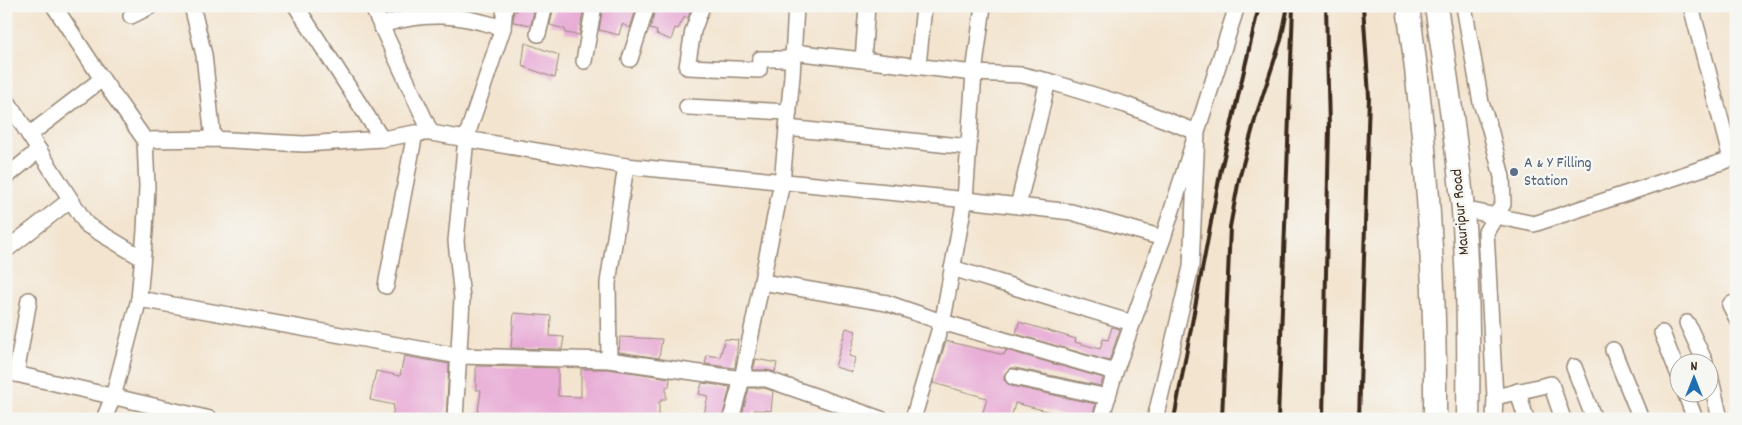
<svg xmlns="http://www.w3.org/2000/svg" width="1742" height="425" viewBox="0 0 1742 425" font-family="Dekko,sans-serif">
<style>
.building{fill:#e8abd6}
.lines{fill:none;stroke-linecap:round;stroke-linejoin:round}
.minor-casing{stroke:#978776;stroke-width:18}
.highway-casing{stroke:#978776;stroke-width:25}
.minor{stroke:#fff;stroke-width:15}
.highway{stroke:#fff;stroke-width:22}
.rail{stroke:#3b2a1e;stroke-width:4}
.service-dot{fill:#5c6f8a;stroke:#f6f6f2;stroke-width:2}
.labels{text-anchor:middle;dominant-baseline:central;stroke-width:5;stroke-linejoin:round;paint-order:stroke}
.service-label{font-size:16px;fill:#4e5e75;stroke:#f6f6f2;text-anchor:start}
.street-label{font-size:16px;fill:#3b2a1e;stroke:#f6f6f2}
</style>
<rect width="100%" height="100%" fill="#f6f6f2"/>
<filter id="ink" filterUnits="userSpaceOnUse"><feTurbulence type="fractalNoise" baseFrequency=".02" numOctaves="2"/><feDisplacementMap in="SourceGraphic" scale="10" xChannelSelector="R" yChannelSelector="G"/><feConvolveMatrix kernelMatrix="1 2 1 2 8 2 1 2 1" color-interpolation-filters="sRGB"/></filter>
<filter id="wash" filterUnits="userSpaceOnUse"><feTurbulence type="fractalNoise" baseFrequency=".0096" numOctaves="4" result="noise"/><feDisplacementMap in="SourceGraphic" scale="20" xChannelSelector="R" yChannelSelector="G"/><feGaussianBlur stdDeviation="1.12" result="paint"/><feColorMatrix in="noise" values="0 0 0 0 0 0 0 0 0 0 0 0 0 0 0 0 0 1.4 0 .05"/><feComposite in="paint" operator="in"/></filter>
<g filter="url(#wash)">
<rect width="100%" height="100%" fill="#f3e4cf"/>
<g id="blocks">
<g class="building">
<polygon points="382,6 426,6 426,7 386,14"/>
<polygon points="518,6 535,6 531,25 513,22 514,11 517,11"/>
<polygon points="554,6 584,6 579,35 565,33 565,29 550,25"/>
<polygon points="603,6 637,6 630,28 622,24 619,35 599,30"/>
<polygon points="656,6 692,7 688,18 685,16 678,29 675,28 671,40 656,34 657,31 650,29"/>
<polygon points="525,43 559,55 555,78 522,66"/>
<polygon points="514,313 551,316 550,336 564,337 562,349 511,348"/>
<polygon points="1019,322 1076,339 1075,342 1100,349 1103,339 1108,340 1112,327 1120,329 1109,361 1016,334"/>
<polygon points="846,328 856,331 849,356 855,358 852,372 835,367"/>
<polygon points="620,337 662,339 659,358 619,352"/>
<polygon points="725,339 738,340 735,368 705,364 707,355 720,357"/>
<polygon points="946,341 1004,355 1006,350 1103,378 1101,386 1015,368 1010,368 1004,375 1004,380 1011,386 1096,404 1091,419 1079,419 1015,403 1011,419 981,419 987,398 933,383"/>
<polygon points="404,356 449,364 446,419 392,419 394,405 370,400 376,371 400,376"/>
<polygon points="756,359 777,363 775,372 766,370 753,370"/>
<polygon points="476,366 558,368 558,396 581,397 581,369 608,369 670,378 669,387 666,387 666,399 661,399 661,402 659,402 659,419 587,419 494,414 493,419 477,419 481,390 476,390"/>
<polygon points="702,383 730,387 722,419 703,419 708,396 699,394"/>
<polygon points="749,388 764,388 773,391 771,411 754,410 752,419 741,419"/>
</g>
</g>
</g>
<g filter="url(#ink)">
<use href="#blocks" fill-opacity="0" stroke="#978776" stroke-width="1"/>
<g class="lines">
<defs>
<g id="minor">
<polyline points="54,6 102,79 145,140 147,187 145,231 139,299 113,397 104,419"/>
<polyline points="192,6 204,55 213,139"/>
<polyline points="296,6 382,139"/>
<polyline points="372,6 431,133"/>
<polyline points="702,6 693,31 687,67 759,70 760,59 793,59"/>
<polyline points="1464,6 1481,103 1490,129 1502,177 1503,204 1486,232 1495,397 1494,419"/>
<polyline points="131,16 151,6"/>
<path d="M 381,25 C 426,11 459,14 503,28"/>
<polyline points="538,34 545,6"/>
<polyline points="793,52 974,73 1022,75 1048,81 1126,105 1197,132 1191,267 1155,419"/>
<polyline points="630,59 647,6"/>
<polyline points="863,60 867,6"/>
<polyline points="584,61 594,6"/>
<polyline points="918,66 924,6"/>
<polyline points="6,99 87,225 142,258"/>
<polyline points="687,107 789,112"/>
<polyline points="787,128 969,147"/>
<polyline points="29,135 102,79"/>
<polyline points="145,140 213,139 304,144 382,139 415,133 431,133 626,166 958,199 1071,212 1163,238"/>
<polyline points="6,177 39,150"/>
<polyline points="1018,206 1048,81"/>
<polyline points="1463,209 1534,224 1731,159 1691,6"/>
<polyline points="6,250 70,200"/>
<polyline points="952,268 1132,323"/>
<polyline points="762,282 887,303 942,322 1115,372"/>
<polyline points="386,286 415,133"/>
<polyline points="139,299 459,356 609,360 742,379 766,379 881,419"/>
<polyline points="1736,302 1730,305 1736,317"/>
<polyline points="1687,323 1705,362"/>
<polyline points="1662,333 1680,378"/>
<polyline points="1613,350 1641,419"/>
<polyline points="609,360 608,283 626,166"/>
<polyline points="1574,367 1594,419"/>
<polyline points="6,369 16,374 210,419"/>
<polyline points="16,374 29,300"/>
<polyline points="1710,375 1720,419"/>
<polyline points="1013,377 1108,397"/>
<polyline points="1518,391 1526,419"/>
<polyline points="1685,392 1695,419"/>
<polyline points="1495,397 1551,384 1563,419"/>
<polyline points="455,419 462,299 456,241 466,138 503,28 505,6"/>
<polyline points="731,419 742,379 782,182 792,76 796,6"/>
<polyline points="913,419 944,314 965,199 974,73 983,6"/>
<polyline points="1101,419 1115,372 1163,238 1237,6"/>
</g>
<g id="highway">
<path d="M 1408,6 C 1427,143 1436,281 1435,419"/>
<path d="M 1436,6 C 1446,74 1457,142 1463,210 C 1468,279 1469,349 1468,419"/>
</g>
</defs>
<use href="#minor" class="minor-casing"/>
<use href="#highway" class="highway-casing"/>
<use href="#minor" class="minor"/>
<use href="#highway" class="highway"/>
<g class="rail">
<polyline points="1174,419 1220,174 1259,6"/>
<polyline points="1222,419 1230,227 1239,179 1256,116 1281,40 1288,6"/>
<polyline points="1278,419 1293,6"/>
<polyline points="1323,419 1329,128 1326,6"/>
<polyline points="1359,419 1369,96 1363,6"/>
</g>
</g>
</g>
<circle class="service-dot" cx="1514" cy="172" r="5"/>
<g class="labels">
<g class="service-label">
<text x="1524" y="163">A &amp; Y Filling<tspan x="1524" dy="18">Station</tspan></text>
</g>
<g class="street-label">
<text transform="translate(1461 212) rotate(-95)">Mauripur Road</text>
</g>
</g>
<rect width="1742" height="425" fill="none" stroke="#f6f6f2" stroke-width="25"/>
<g transform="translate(1694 378)"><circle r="24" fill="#f6f6f2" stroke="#aba49d"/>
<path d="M0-4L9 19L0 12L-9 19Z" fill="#1f6fb2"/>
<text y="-8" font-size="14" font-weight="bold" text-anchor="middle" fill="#3b2a1e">N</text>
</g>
</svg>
